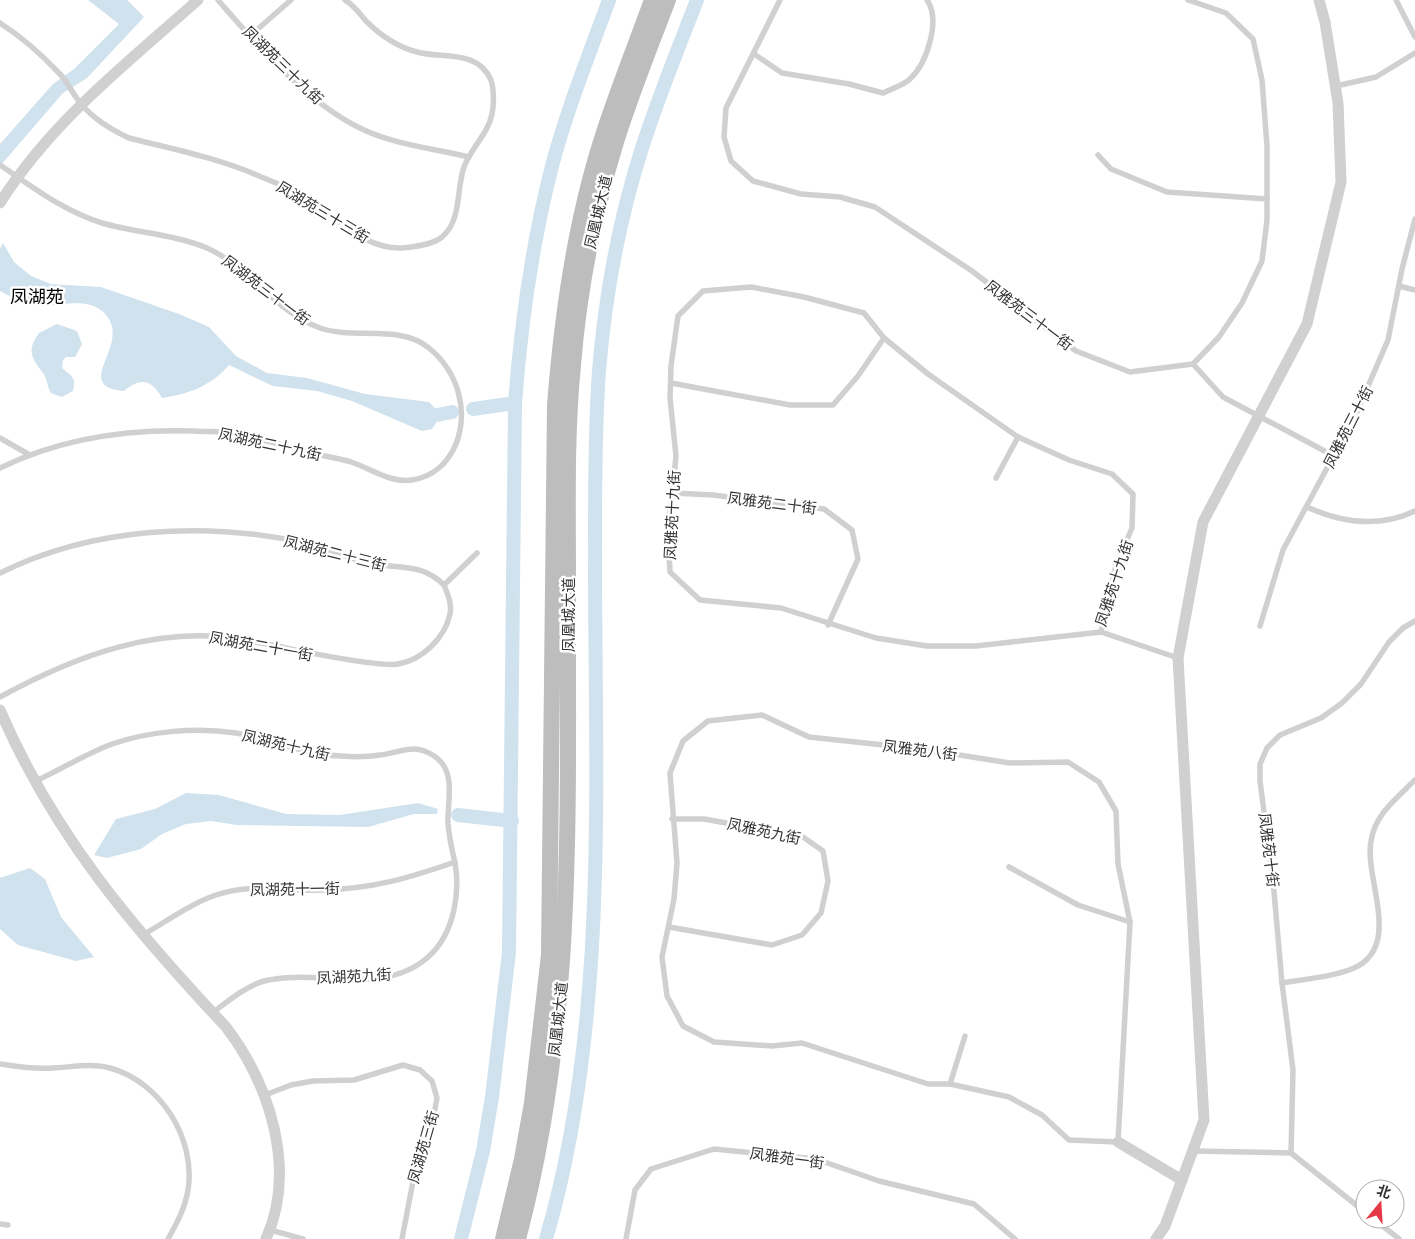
<svg xmlns="http://www.w3.org/2000/svg" width="1415" height="1239" viewBox="0 0 1415 1239" font-family="Manrope,'Noto Sans SC',sans-serif">
<style>
.water{fill:#cfe2ee}
.lines{fill:none;stroke-linecap:round;stroke-linejoin:round}
.canal{stroke:#cfe2ee;stroke-width:14}
.service{stroke:#d0d0d0;stroke-width:5.5}
.minor{stroke:#d0d0d0;stroke-width:11}
.secondary{stroke:#bdbdbd;stroke-width:16}
.labels{text-anchor:middle;dominant-baseline:central;stroke-width:5;stroke-linejoin:round;paint-order:stroke}
.street-label{font-size:15px;fill:#333;stroke:#fff}
.quarter-label{font-size:18px;fill:#000;stroke:#fff}
</style>
<rect width="100%" height="100%" fill="#fff"/>
<g class="water">
<polygon points="88,0 127,0 144,17 87,78 63,93 0,166 0,144 53,84 74,69 119,24"/>
<path d="M 3,243 L 14,262 L 31,276 L 51,284 L 101,287 L 179,314 L 209,327 L 236,356 L 267,373 L 307,378 L 365,394 L 429,402 L 437,410 L 438,420 L 432,429 L 422,431 L 352,401 L 317,391 L 273,386 L 229,365 C 211,386 189,394 162,398 C 152,379 140,377 124,391 C 70,386 132,345 106,315 C 90,296 64,306 43,305 C 29,305 12,298 0,291 L 0,249 Z"/>
<path d="M 57,324 L 77,331 L 82,344 L 75,357 L 66,357 L 63,360 L 62,368 C 71,376 77,377 73,391 L 62,397 L 51,393 C 47,387 47,378 43,373 C 32,358 26,351 39,333 Z"/>
<polygon points="186,793 219,795 286,814 340,815 418,803 438,809 437,814 414,814 368,827 237,825 211,821 186,824 162,834 141,849 107,858 94,855 116,819 155,809"/>
<polygon points="30,868 45,879 61,917 94,957 76,961 18,945 0,929 0,878"/>
</g>
<g class="lines">
<g class="canal">
<polyline points="473,409 515,403"/>
<polyline points="437,415 452,412"/>
<polyline points="458,815 512,821"/>
<path d="M 461,1239 L 483,1151 L 492,1097 L 509,952 L 515,403 C 521,323 532,244 552,166 C 567,109 589,55 609,0"/>
<path d="M 546,1239 C 611,1018 594,764 595,535 C 595,481 595,426 599,371 C 605,297 619,220 642,148 C 658,98 678,49 697,0"/>
</g>
<g class="service">
<path d="M 218,0 C 257,45 307,103 362,129 C 392,144 436,149 469,157"/>
<polyline points="780,0 726,108 724,137 731,161 753,181 801,194 840,197 875,207 972,271 1076,351 1130,372 1193,364 1219,337 1242,303 1262,261 1267,220 1267,146 1262,80 1253,39 1226,13 1188,0"/>
<polyline points="1396,0 1415,37"/>
<path d="M 0,23 C 22,37 41,54 59,73 C 68,82 73,95 82,105 C 95,120 110,129 129,138 C 172,149 218,158 259,176 C 280,184 301,194 319,207 C 346,226 368,249 402,248 C 414,247 432,245 442,237 C 462,220 456,190 464,167 C 471,148 488,134 492,114 C 494,105 494,89 491,80 C 477,49 442,59 417,52 C 398,47 380,35 366,21 C 359,13 354,5 345,0"/>
<polyline points="251,35 291,0"/>
<path d="M 754,54 L 782,73 L 849,84 L 883,93 C 891,89 904,85 910,79 C 927,63 941,20 927,0"/>
<polyline points="1336,86 1376,77 1415,53"/>
<polyline points="1098,155 1111,169 1167,192 1267,199"/>
<path d="M 0,165 C 33,187 63,211 102,223 C 136,233 174,234 207,248 C 250,267 275,312 320,328 C 355,340 400,324 429,348 C 458,372 469,410 456,444 C 448,463 433,477 412,480 C 389,483 372,469 351,462 C 343,459 334,458 325,456 C 294,448 262,439 231,433 C 219,431 206,432 193,431 C 128,429 59,439 0,468"/>
<polyline points="1399,286 1415,290"/>
<polyline points="1193,364 1223,397 1334,456"/>
<polyline points="671,383 790,405 833,405 858,376 884,338"/>
<polyline points="0,438 28,454"/>
<polyline points="996,478 1018,437"/>
<polyline points="673,493 713,495 824,509 852,530 858,559 828,625"/>
<path d="M 1307,507 C 1342,523 1379,528 1415,511"/>
<path d="M 0,573 C 93,527 205,521 305,543 C 325,547 343,556 363,562 C 395,570 420,561 444,585 L 477,553"/>
<polyline points="1260,626 1283,550 1356,414 1388,340 1402,269 1415,219"/>
<polyline points="1101,632 1116,565 1132,528 1133,494 1112,474 1069,460 1018,437 928,374 884,338 864,313 804,297 751,287 703,291 678,316 671,366 670,398 676,456 668,533 670,572 700,600 781,608 876,638 927,646 976,646 1101,632 1178,658"/>
<path d="M 0,697 C 75,656 159,624 245,640 C 285,647 324,657 364,662 C 375,663 388,666 398,664 C 422,660 445,638 450,614 C 452,604 448,595 444,585"/>
<polygon points="762,715 809,737 921,749 1010,763 1068,762 1099,782 1116,811 1118,864 1130,922 1118,1142 1069,1140 1042,1115 1009,1097 950,1084 928,1084 802,1043 772,1046 714,1042 683,1026 667,996 662,957 674,899 677,863 670,773 683,741 708,721"/>
<path d="M 34,782 C 60,770 85,754 112,744 C 150,731 196,727 236,733 C 271,739 305,755 341,756 C 354,757 367,757 380,755 C 391,754 403,749 414,749 C 423,749 435,755 441,762 C 455,778 447,804 448,824 C 449,834 451,845 453,854 C 462,889 455,934 427,958 C 381,997 317,968 264,981 C 246,986 227,1002 212,1013"/>
<polyline points="1009,867 1078,905 1130,922"/>
<polyline points="669,927 772,945 802,935 821,913 828,881 823,851 803,837 704,819 672,819"/>
<path d="M 143,935 C 167,921 190,904 216,895 C 253,882 286,892 322,890 C 372,889 409,878 455,862"/>
<path d="M 1282,983 C 1305,979 1333,977 1354,968 C 1403,946 1364,879 1371,841 C 1375,814 1397,798 1415,780"/>
<path d="M 0,1064 C 18,1067 35,1069 53,1068 C 72,1067 92,1063 110,1068 C 161,1082 196,1139 188,1190 C 185,1208 177,1223 168,1239"/>
<polyline points="950,1084 965,1036"/>
<polyline points="265,1095 291,1085 313,1081 354,1080 403,1065 420,1070 432,1081 437,1098 434,1114 415,1171 402,1239"/>
<polyline points="1192,1151 1291,1153 1365,1212"/>
<polyline points="1291,1153 1293,1070 1282,983 1273,880 1260,781 1260,764 1267,748 1280,735 1321,718 1342,703 1361,684 1389,642 1403,628 1415,621"/>
<polyline points="1374,1219 1399,1239"/>
<polyline points="0,1224 8,1225"/>
<polyline points="270,1230 303,1239"/>
<polyline points="626,1239 635,1190 651,1169 714,1149 816,1159 879,1181 974,1204 1015,1239"/>
</g>
<g class="minor">
<path d="M 0,203 C 51,122 127,63 198,0"/>
<path d="M 0,710 C 54,836 134,929 226,1027 C 270,1085 297,1169 266,1239"/>
<polyline points="1118,1142 1182,1180"/>
<polyline points="1156,1239 1165,1226 1204,1120 1178,658 1203,522 1307,324 1341,182 1338,103 1325,22 1319,0"/>
</g>
<g class="secondary">
<path d="M 503,1239 L 522,1159 L 532,1103 L 549,955 L 555,405 C 561,328 571,251 591,176 C 607,116 631,58 652,0"/>
<path d="M 518,1239 C 577,1018 567,805 568,580 C 568,509 566,436 573,365 C 579,290 594,214 616,142 C 631,94 650,47 668,0"/>
</g>
</g>
<g class="labels">
<g class="street-label">
<text transform="translate(283 65) rotate(44)">凤湖苑三十九街</text>
<text transform="translate(323 212) rotate(31)">凤湖苑三十三街</text>
<text transform="translate(598 212) rotate(-77)">凤凰城大道</text>
<text transform="translate(266 290) rotate(37)">凤湖苑三十一街</text>
<text transform="translate(1029 315) rotate(37)">凤雅苑三十一街</text>
<text transform="translate(1348 427) rotate(-63)">凤雅苑三十街</text>
<text transform="translate(270 444) rotate(12)">凤湖苑二十九街</text>
<text transform="translate(772 503) rotate(7)">凤雅苑二十街</text>
<text transform="translate(672 515) rotate(-87)">凤雅苑十九街</text>
<text transform="translate(335 553) rotate(14)">凤湖苑二十三街</text>
<text transform="translate(1114 583) rotate(-72)">凤雅苑十九街</text>
<text transform="translate(568 615) rotate(-90)">凤凰城大道</text>
<text transform="translate(261 646) rotate(10)">凤湖苑二十一街</text>
<text transform="translate(286 745) rotate(13)">凤湖苑十九街</text>
<text transform="translate(920 750) rotate(7)">凤雅苑八街</text>
<text transform="translate(764 831) rotate(12)">凤雅苑九街</text>
<text transform="translate(1269 850) rotate(83)">凤雅苑十街</text>
<text transform="translate(295 889) rotate(-1)">凤湖苑十一街</text>
<text transform="translate(354 976) rotate(-3)">凤湖苑九街</text>
<text transform="translate(558 1019) rotate(-84)">凤凰城大道</text>
<text transform="translate(423 1147) rotate(-74)">凤湖苑三街</text>
<text transform="translate(787 1158) rotate(8)">凤雅苑一街</text>
</g>
<g class="quarter-label">
<text x="37" y="296">凤湖苑</text>
</g>
</g>
<g transform="translate(1380 1204) rotate(18)"><circle r="24" fill="#ffffff" stroke="#adadad"/>
<path d="M0-4L9 19L0 12L-9 19Z" fill="#e63946"/>
<text y="-8" font-size="14" font-weight="bold" text-anchor="middle" fill="#333333">北</text>
</g>
</svg>
